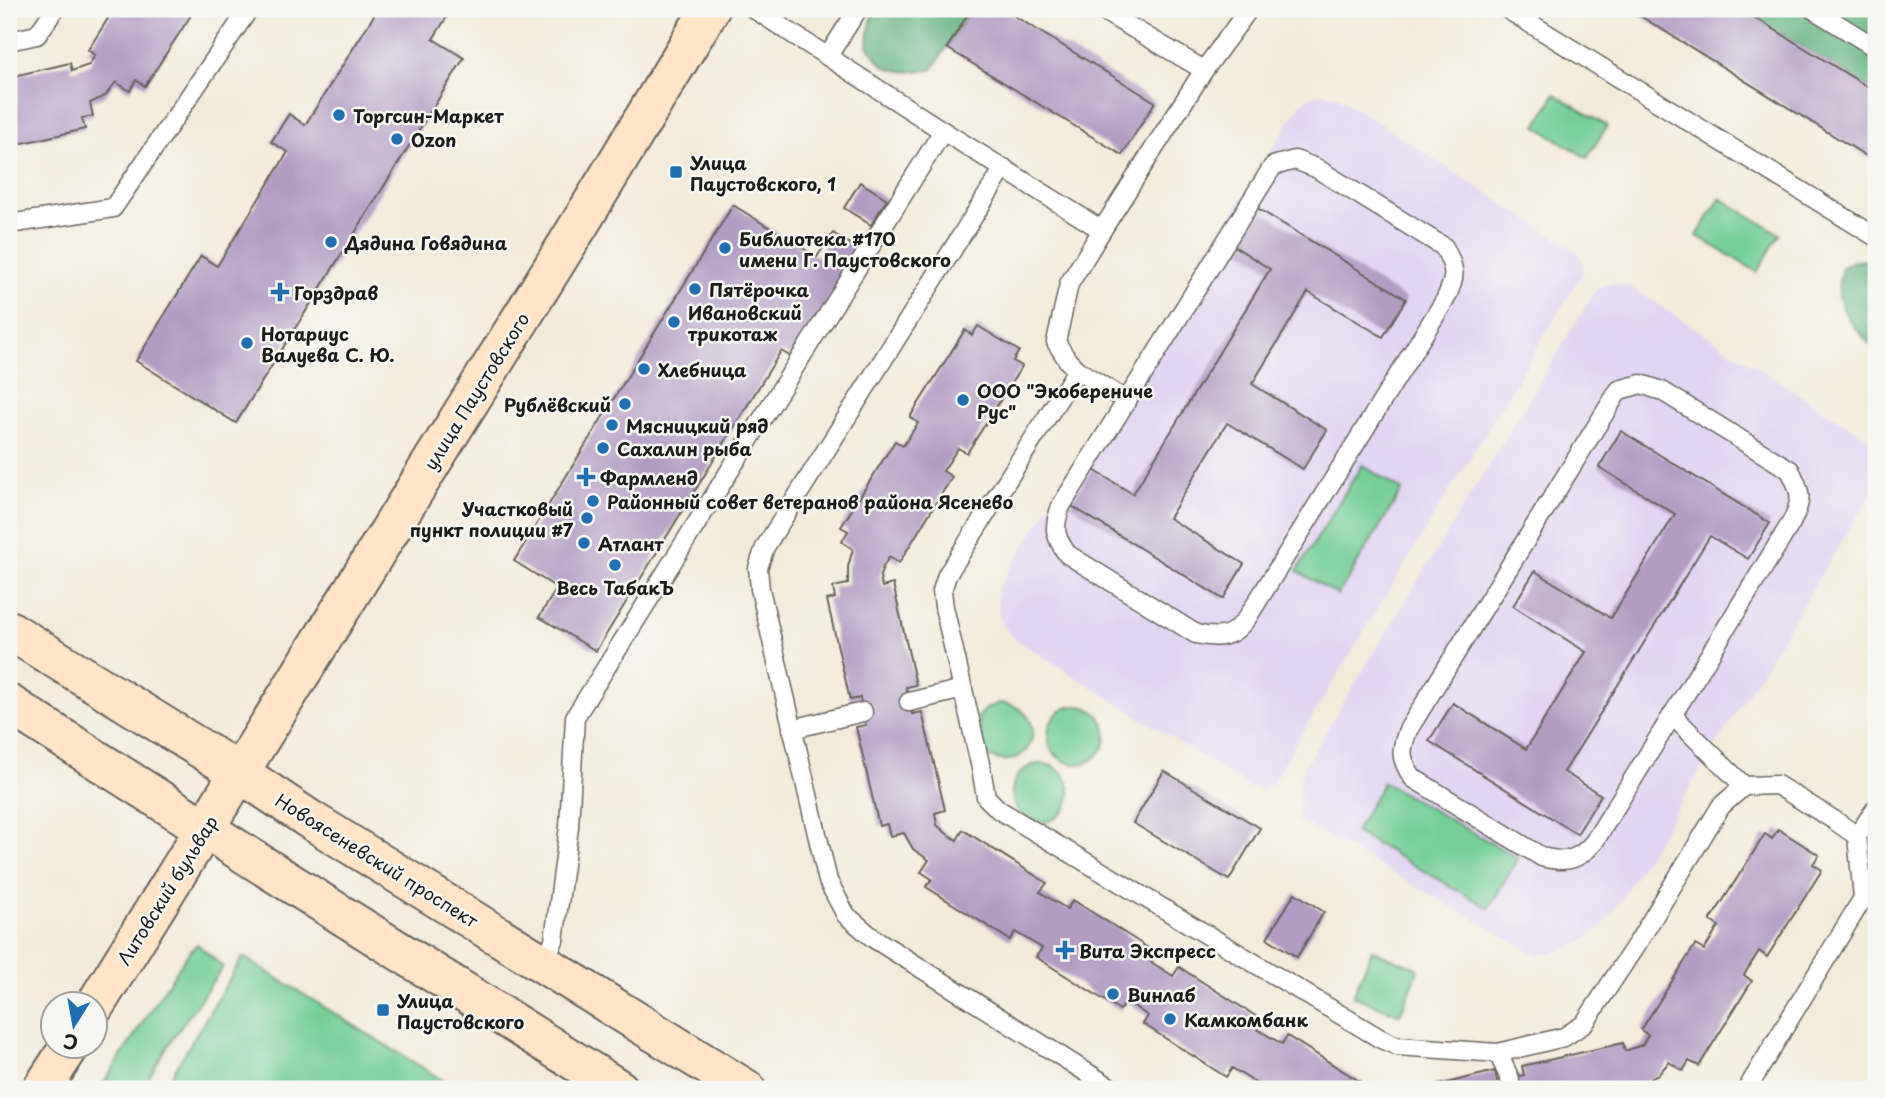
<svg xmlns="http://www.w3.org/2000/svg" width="1885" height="1098" viewBox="0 0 1885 1098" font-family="'Playpen Sans',sans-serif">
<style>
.built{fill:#e2d4f3}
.green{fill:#74cf96;stroke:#487659;stroke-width:2}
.forest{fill:#5fb27f;stroke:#3e674e;stroke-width:2}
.building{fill:#b29cc4}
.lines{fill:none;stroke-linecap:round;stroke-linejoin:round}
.lane-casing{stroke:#67645e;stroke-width:21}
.secondary-casing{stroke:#67645e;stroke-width:42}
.lane{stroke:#fff;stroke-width:18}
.secondary{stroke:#ffe4c6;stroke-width:38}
.poi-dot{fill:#1f6fb2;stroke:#f6f6f2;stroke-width:2.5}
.labels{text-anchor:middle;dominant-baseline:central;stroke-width:5;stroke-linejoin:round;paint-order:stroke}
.poi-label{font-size:18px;font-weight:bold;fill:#1c1c1c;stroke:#f6f6f2;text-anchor:start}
.street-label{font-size:18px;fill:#1c1c1c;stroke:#f6f6f2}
</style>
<rect width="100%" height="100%" fill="#f6f6f2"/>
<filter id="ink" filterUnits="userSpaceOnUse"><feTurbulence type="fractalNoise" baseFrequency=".0143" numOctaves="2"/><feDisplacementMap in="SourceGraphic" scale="14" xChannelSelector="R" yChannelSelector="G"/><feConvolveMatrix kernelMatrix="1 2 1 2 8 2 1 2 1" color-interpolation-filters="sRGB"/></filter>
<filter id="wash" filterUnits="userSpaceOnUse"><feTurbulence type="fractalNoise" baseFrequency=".00686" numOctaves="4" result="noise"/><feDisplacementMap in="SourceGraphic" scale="28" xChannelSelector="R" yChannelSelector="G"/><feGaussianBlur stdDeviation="1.57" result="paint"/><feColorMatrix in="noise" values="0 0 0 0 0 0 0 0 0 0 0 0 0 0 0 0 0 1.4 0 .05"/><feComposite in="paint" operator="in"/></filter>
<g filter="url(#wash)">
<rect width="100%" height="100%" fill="#f3ebda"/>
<g class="built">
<polygon points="1323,93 1337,96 1578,252 1583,261 1582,274 1273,781 1268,786 1261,789 1250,787 1011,636 1000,619 997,597 998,588 1301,103 1309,97"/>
<polygon points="1617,283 1629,286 1876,443 1876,486 1611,915 1600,928 1582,942 1560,951 1537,955 1298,820 1299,784 1304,767 1595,291 1604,285"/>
</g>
<g class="green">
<polygon points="1555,94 1607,126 1587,158 1536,126"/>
<polygon points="1720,198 1780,234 1757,272 1697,236"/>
<polygon points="1362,465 1402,490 1338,595 1297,571"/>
<path d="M 999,703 C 1056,707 1033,782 984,754 L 978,717 L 987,708 Z"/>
<circle cx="1077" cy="735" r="29"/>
<circle cx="1041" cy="793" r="29"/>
<polygon points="1383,782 1518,858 1489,908 1355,832"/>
<polygon points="197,944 223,967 172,1039 142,1089 100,1089 165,988 189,952"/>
<polygon points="1372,950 1419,969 1400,1015 1353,996"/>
<polygon points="243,957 457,1089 163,1089"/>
</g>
<g class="forest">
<path d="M 873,9 L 971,9 L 932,70 C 916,71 896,75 882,64 C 877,59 872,51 868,46 L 869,31 Z"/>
<polygon points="1741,9 1876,9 1876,92"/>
<path d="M 1869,260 L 1876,265 L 1876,351 C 1851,322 1830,308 1842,267 L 1854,261 Z"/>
</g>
<g id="blocks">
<g class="building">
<polygon points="114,9 195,9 145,86 136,80 130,91 116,82 105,96 90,103 93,116 82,118 85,129 9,146 9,77 70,63 72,71 89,65 95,55 88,50"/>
<polygon points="378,9 452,9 433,39 464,58 236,423 136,361 201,256 217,266 288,152 271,142 289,114 305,125"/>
<polygon points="971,9 1003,9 1155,102 1122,155 947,48"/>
<polygon points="1629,9 1741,9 1876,92 1876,162"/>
<polygon points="860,182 887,199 871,225 844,208"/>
<polygon points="733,205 817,257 833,233 860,250 793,358 781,351 596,651 539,617 557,588 514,561"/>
<polygon points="1257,208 1406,299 1383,337 1308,292 1252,384 1327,430 1303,469 1227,423 1169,518 1244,564 1223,599 1070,505 1092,469 1133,494 1270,269 1234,246"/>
<polygon points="978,326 1019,351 1013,361 1022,366 967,453 958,448 943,471 952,477 899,563 889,557 883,567 880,576 882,587 893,584 916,685 906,687 912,714 922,712 945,810 935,813 937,825 946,833 957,840 963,830 1047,883 1040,892 1067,909 1073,900 1156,953 1151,962 1173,976 1179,967 1262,1020 1257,1029 1282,1044 1287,1036 1372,1089 1253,1089 1257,1084 1232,1068 1226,1077 1143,1024 1148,1016 1126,1001 1120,1010 1036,957 1042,948 1015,932 1010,940 926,887 932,879 921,872 929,860 913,849 904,833 890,836 887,824 879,826 856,727 866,725 863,712 860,698 850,700 827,600 835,598 833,587 848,584 848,567 853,549 842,542 848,531 841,527 895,441 903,446 918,423 910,417 965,330 972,335"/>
<polygon points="1621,431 1770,523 1748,559 1710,536 1564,772 1601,795 1577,834 1429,741 1453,703 1526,749 1586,652 1513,606 1535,571 1611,618 1675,514 1599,467"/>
<polygon points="1164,771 1260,828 1229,880 1133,823"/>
<polygon points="1778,829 1819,855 1813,864 1822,870 1767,957 1759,951 1744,975 1752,981 1699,1066 1689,1061 1683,1071 1669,1062 1658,1075 1643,1083 1644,1089 1422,1089 1495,1071 1497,1081 1524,1075 1522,1066 1623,1043 1625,1051 1642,1045 1648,1035 1641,1030 1695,945 1704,950 1719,926 1710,921 1765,834 1772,839"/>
<polygon points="1295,893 1324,912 1297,957 1267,938"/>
</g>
</g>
</g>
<g filter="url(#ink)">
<use href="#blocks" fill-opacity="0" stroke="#67645e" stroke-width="2"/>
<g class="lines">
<defs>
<g id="lane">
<polyline points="754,9 943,131 1102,230"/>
<polyline points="1100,9 1204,70"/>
<polyline points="1249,9 1204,70 1102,230 1069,284 1056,342 1068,361 1077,370 947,575 942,591 944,607 981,768 986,797 999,810 1381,1039 1397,1046 1498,1053 1564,1037 1584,1024 1640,939 1721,806 1744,786 1777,785 1834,820 1857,836"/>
<polyline points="1507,9 1876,237"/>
<polyline points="1813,9 1876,48"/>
<polyline points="9,41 37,35 55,9"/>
<polyline points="828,56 858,9"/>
<path d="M 1295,160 L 1316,168 L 1444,247 C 1456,270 1457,276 1445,300 L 1247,618 C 1232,638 1220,639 1196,634 L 1067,554 C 1054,535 1053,528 1061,506 L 1273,166 Z"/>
<polyline points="1004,168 765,547 758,568 760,589 828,881 846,915 873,938 1113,1089"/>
<polyline points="9,224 113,208 249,9"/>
<polyline points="1077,370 1127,401"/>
<path d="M 1641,384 L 1662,391 L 1790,470 C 1802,494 1803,499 1791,523 L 1594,842 C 1578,861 1566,863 1542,857 L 1413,778 C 1400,759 1400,751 1408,730 L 1619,390 Z"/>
<polyline points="909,702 963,689"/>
<polyline points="1672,715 1744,786"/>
<polyline points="792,729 863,712"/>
<polyline points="544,964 554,940 569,827 575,717 943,131"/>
<polyline points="1498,1053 1510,1079"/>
<polyline points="1747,1089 1863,898 1857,836 1876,808"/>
</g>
<g id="secondary">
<polyline points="9,630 240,773 309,819 746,1089"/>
<polyline points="9,704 281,877 619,1089"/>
<polyline points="94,1007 584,217 710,9"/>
<polyline points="42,1089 70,1046"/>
</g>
</defs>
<use href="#lane" class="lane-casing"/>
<use href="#secondary" class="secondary-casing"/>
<use href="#lane" class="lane"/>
<use href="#secondary" class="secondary"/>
</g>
</g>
<g class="poi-dot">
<circle cx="339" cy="115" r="7"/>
<circle cx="397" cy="139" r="7"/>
<rect x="669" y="165" width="14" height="14" rx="3.5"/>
<circle cx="331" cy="242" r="7"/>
<circle cx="725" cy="248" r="7"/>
<circle cx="695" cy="289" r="7"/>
<path d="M276.5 281.5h7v7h7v7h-7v7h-7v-7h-7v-7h7z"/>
<circle cx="674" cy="322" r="7"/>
<circle cx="247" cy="343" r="7"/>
<circle cx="644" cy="369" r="7"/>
<circle cx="963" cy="400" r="7"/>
<circle cx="625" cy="404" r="7"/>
<circle cx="612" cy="425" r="7"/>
<circle cx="603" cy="448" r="7"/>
<path d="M582.5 466.5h7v7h7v7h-7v7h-7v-7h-7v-7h7z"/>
<circle cx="593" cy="501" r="7"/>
<circle cx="587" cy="518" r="7"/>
<circle cx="584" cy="543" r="7"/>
<circle cx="615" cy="565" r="7"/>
<path d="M1061.5 939.5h7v7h7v7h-7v7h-7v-7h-7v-7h7z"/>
<circle cx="1113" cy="994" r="7"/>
<rect x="376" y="1003" width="14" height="14" rx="3.5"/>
<circle cx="1170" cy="1019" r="7"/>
</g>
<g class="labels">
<g class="poi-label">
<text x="353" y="115">Торгсин-Маркет</text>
<text x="411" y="139">Ozon</text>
<text x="690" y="162">Улица<tspan x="690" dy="21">Паустовского, 1</tspan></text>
<text x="739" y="238">Библиотека #170<tspan x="739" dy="21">имени Г. Паустовского</tspan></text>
<text x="345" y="242">Дядина Говядина</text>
<text x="709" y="289">Пятёрочка</text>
<text x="294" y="292">Горздрав</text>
<text x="688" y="312">Ивановский<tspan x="688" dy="21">трикотаж</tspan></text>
<text x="261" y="333">Нотариус<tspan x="261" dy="21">Валуева С. Ю.</tspan></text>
<text x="658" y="369">Хлебница</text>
<text x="977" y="390">ООО "Экоберениче<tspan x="977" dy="21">Рус"</tspan></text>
<text x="611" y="404" text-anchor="end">Рублёвский</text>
<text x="626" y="425">Мясницкий ряд</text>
<text x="617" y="448">Сахалин рыба</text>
<text x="600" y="477">Фармленд</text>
<text x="607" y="501">Районный совет ветеранов района Ясенево</text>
<text x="573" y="508" text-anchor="end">Участковый<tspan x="573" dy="21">пункт полиции #7</tspan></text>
<text x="598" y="543">Атлант</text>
<text x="615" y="587" text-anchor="middle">Весь ТабакЪ</text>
<text x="1079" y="950">Вита Экспресс</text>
<text x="1127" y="994">Винлаб</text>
<text x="397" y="1000">Улица<tspan x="397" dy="21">Паустовского</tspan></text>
<text x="1184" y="1019">Камкомбанк</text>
</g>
<g class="street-label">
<text transform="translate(476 391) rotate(-58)">улица Паустовского</text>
<text transform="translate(377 860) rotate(32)">Новоясеневский проспект</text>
<text transform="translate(167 890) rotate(-58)">Литовский бульвар</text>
</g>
</g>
<rect width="1885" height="1098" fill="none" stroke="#f6f6f2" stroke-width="35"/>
<g transform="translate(74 1025) rotate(191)"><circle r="33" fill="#f6f6f2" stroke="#9f9f9c" stroke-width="2"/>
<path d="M0-5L12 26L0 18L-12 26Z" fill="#1f6fb2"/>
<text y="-10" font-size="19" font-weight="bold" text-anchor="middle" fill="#1c1c1c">С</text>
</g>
</svg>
